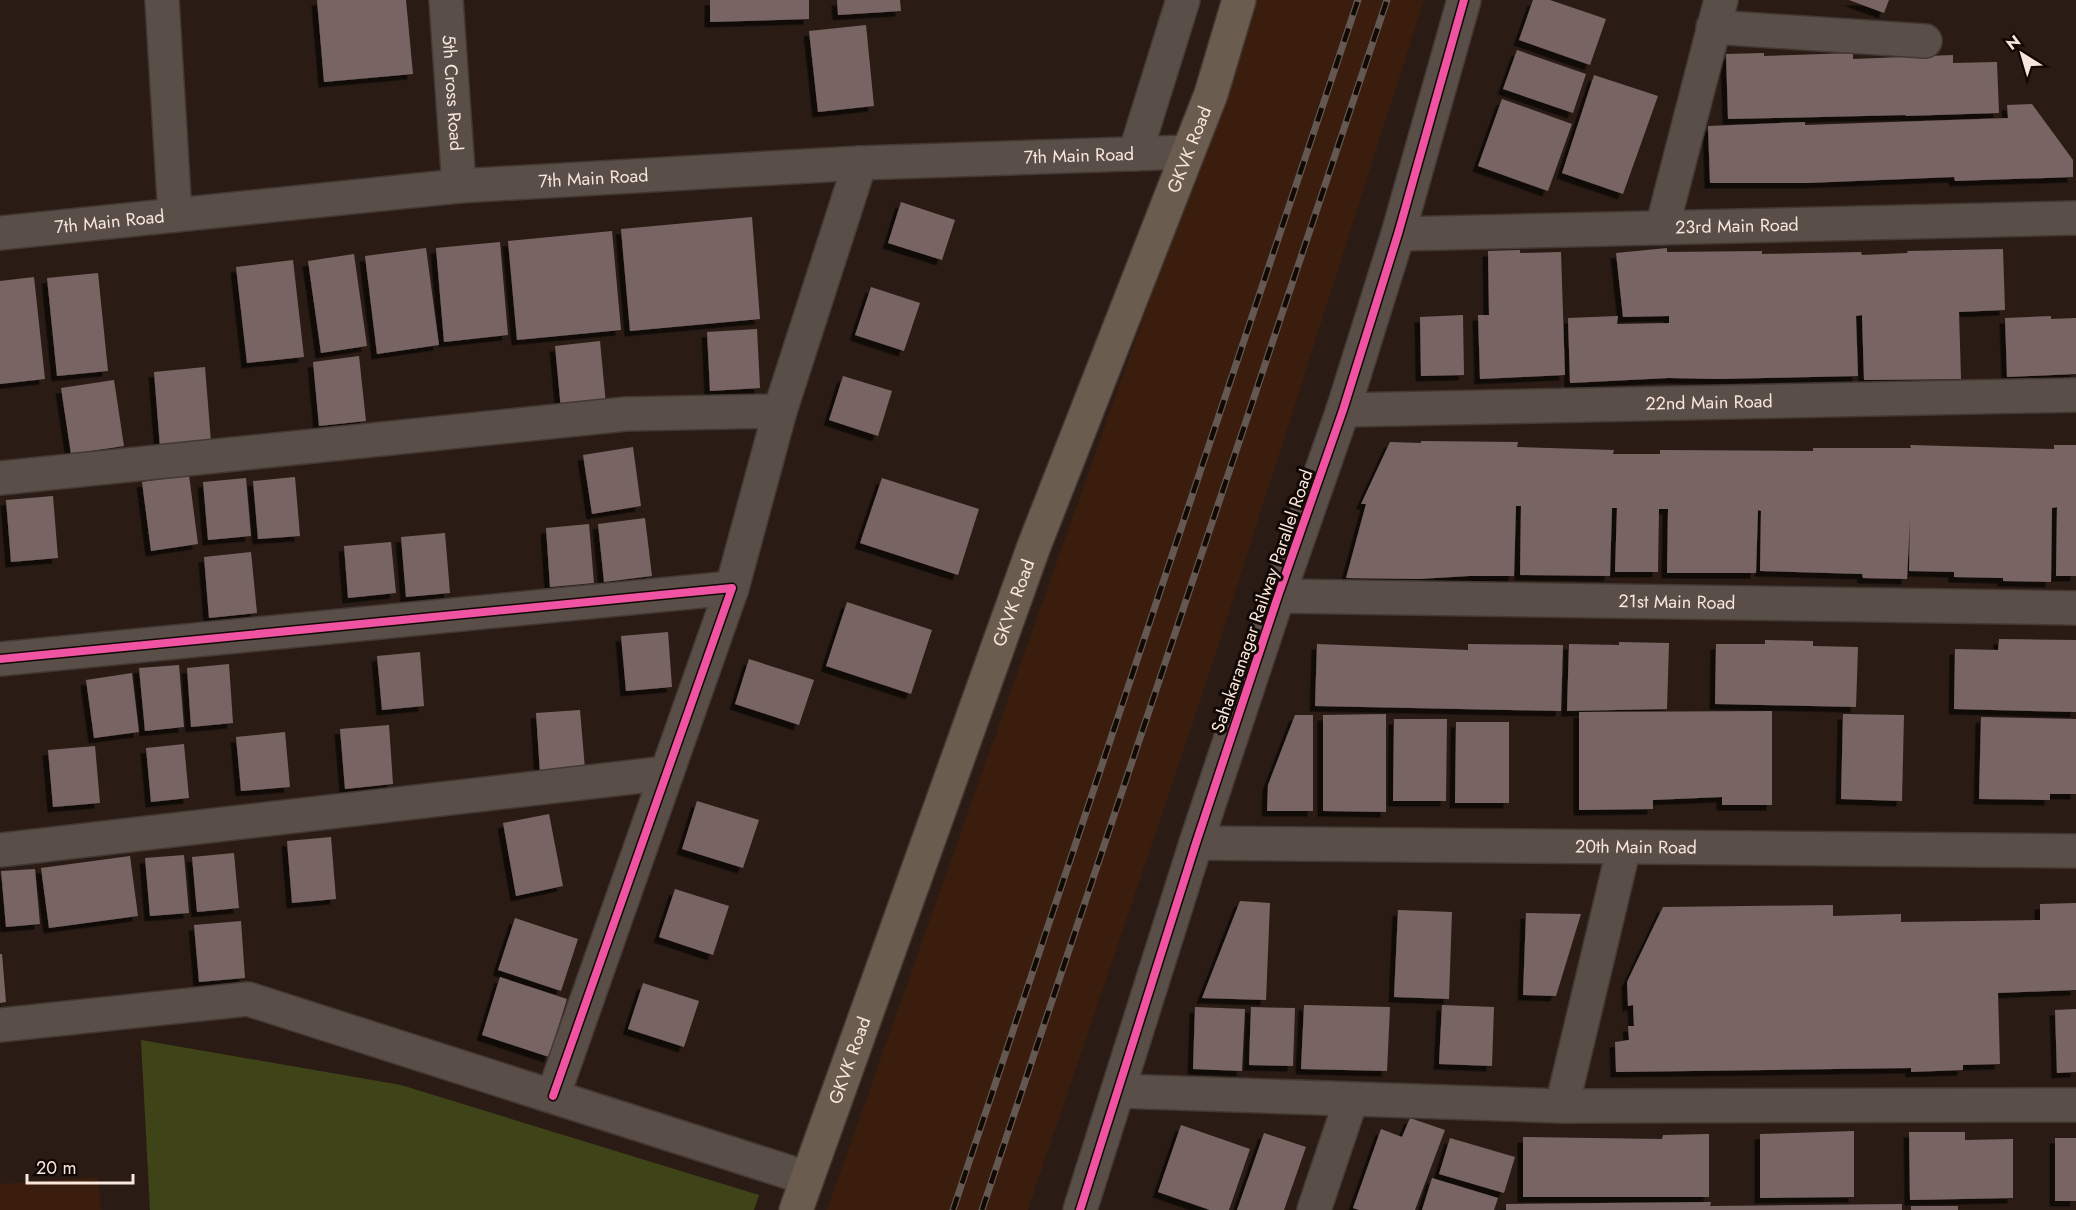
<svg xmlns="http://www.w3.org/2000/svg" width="2076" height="1210" viewBox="0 0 2076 1210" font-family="Jost,sans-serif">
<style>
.built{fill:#3a1d0d}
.green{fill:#3f4418}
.building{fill:#786563;filter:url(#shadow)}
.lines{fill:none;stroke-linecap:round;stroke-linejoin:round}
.minor-casing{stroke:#443833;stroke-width:36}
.major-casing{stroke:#443833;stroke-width:36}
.minor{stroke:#5a4e49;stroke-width:33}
.major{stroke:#6a5d50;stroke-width:33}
.rail-casing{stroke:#635852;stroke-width:7}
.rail{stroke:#120804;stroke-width:4.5;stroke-dasharray:14;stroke-linecap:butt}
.cycleway-casing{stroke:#120804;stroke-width:11}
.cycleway{stroke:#f153a3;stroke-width:8}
.labels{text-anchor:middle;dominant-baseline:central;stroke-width:6;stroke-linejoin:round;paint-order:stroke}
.street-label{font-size:18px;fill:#f8e6dd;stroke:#120804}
</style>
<defs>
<filter id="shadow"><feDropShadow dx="-5.5" dy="5.5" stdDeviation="0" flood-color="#0009"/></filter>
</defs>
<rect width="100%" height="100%" fill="#2a1c15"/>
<g class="built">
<polygon points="1256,0 1424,0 1204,690 1028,1210 827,1210"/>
<polygon points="98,1177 101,1210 0,1210 0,1184"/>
</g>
<polygon class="green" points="141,1040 401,1085 759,1195 754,1210 150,1210"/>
<g class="building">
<polygon points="317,0 406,0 413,74 324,82"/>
<polygon points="710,0 809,0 809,19 710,22"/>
<polygon points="837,0 900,0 901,11 838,15"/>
<polygon points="1533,0 1550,0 1606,19 1590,65 1519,40"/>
<polygon points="1849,0 1889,0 1884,13"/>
<polygon points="866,25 874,106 818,112 809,31"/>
<polygon points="1517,50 1586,74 1573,113 1503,89"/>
<polygon points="1764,53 1764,56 1853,53 1853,59 1953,55 1953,63 1997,62 1999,113 1905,116 1906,115 1728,119 1726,54"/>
<polygon points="1594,75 1658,96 1623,194 1562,173"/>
<polygon points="1502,99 1572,124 1548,191 1478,166"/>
<polygon points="2032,104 2073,160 2073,177 1955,181 1954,177 1807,183 1710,183 1708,126 1805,122 1805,125 2008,118 2007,105"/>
<polygon points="901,202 955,220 942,260 888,243"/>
<polygon points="752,217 760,319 630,331 621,229"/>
<polygon points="612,231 621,330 517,340 508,241"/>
<polygon points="500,242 508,335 444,342 436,248"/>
<polygon points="426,248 439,345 377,354 365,256"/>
<polygon points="1667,248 1667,252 1762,251 1762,254 1861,252 1862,255 1908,253 1907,251 2003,249 2005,310 1959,312 1961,379 1864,380 1862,315 1856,316 1858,376 1718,379 1669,378 1570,383 1568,318 1618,316 1617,324 1669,323 1669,316 1623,317 1616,253"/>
<polygon points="1520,250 1520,253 1561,252 1565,375 1480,379 1478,315 1489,315 1488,251"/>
<polygon points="354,254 367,346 321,353 308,261"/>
<polygon points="293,260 304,357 247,363 236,267"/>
<polygon points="98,273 108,371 57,376 47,278"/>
<polygon points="34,277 45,379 0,384 0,281"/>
<polygon points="871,287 920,303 904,351 855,335"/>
<polygon points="1463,315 1464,375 1421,376 1420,317"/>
<polygon points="2051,316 2051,319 2076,318 2076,374 2007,377 2005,318"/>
<polygon points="757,329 760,388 710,391 707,332"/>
<polygon points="600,341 606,405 561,410 555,346"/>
<polygon points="359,356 366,421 319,426 313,362"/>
<polygon points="205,367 211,442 160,447 154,372"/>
<polygon points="843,376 892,391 878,436 829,420"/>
<polygon points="114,380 124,446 71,454 61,388"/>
<polygon points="1421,441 1518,442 1517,447 1614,450 1613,454 1660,454 1660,450 1813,451 1813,448 1911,448 1910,445 2054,449 2054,445 2076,445 2076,576 2056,576 2057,507 2052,508 2051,582 2003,581 2003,578 1954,577 1954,572 1909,571 1910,519 1907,579 1863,578 1862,574 1760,571 1761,511 1758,510 1756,573 1667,573 1668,509 1659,509 1658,572 1615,572 1617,508 1612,508 1610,576 1520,575 1521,506 1516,506 1514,576 1469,576 1419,579 1346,578 1366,504 1361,504 1390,442 1421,443"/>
<polygon points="633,447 641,506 592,514 583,455"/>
<polygon points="189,475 198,544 151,551 142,482"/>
<polygon points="295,477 300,536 258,539 253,481"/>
<polygon points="246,478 251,536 208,540 203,482"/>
<polygon points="882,478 979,509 958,575 860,543"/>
<polygon points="53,496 58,558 11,562 6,500"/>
<polygon points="645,518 652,576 604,582 598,524"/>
<polygon points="589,524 594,583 550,587 546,528"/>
<polygon points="445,533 450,593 406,597 401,537"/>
<polygon points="391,542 396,593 348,598 344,546"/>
<polygon points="251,552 257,613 209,618 204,557"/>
<polygon points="847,602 932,630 911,694 826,666"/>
<polygon points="668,632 672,687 626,691 621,636"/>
<polygon points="1999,639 2076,640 2076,712 1954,709 1955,649 1998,650"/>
<polygon points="1765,640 1813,641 1813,646 1858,647 1856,707 1715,704 1716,644 1765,644"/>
<polygon points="1619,642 1669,643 1667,709 1567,711 1569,644 1619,645"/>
<polygon points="1317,644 1468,650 1468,644 1563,645 1561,711 1315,706"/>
<polygon points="420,652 424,706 382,710 377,656"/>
<polygon points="749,659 814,680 799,725 735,704"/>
<polygon points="229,664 233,723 191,727 187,668"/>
<polygon points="179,665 184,727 145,731 139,668"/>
<polygon points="132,673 139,732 94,738 86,680"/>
<polygon points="580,710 585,769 540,773 536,713"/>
<polygon points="1772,711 1772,805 1722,805 1722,797 1653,800 1653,809 1579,810 1579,712"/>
<polygon points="1386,714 1386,812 1323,811 1323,715"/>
<polygon points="1843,714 1904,715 1902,801 1841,799"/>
<polygon points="1295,715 1313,715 1313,811 1267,811 1268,785"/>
<polygon points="1981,717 2076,719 2076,794 2050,794 2050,800 1979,799"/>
<polygon points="1394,719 1447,719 1446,801 1393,801"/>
<polygon points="1456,722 1509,722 1509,803 1455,803"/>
<polygon points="389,725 393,784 345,789 340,729"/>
<polygon points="285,732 290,787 241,791 236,737"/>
<polygon points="184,744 189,798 151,802 146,748"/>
<polygon points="95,746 100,803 53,807 48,750"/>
<polygon points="697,801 759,820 743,868 682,849"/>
<polygon points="549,814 563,886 516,896 503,823"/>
<polygon points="331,837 336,899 292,903 287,841"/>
<polygon points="234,853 239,908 197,912 192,857"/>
<polygon points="184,855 189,913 150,916 145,858"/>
<polygon points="130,856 138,916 49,928 41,868"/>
<polygon points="35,869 40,924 6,927 1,871"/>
<polygon points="675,889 729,906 713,955 659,937"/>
<polygon points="1240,901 1270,903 1266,1000 1202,998"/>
<polygon points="2076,903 2076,990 1998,993 2000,1064 1963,1065 1963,1070 1911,1072 1911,1068 1616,1072 1615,1042 1629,1040 1628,1026 1634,1026 1633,1005 1628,1006 1627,982 1663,907 1833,905 1833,916 1901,914 1901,922 2040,920 2040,904"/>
<polygon points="1398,910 1452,912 1449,999 1394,997"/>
<polygon points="1526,913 1581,914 1556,996 1523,995"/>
<polygon points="515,918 578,939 561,991 498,970"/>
<polygon points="241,921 245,978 199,982 194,925"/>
<polygon points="0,954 2,954 6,1002 0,1003"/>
<polygon points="500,977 567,999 549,1057 482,1035"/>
<polygon points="643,983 699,1001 684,1047 628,1029"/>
<polygon points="1304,1005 1390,1007 1387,1071 1301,1069"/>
<polygon points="1442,1005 1494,1007 1492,1066 1439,1064"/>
<polygon points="1195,1007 1245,1009 1242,1071 1193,1069"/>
<polygon points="1251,1007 1295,1008 1293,1066 1249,1065"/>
<polygon points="2076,1009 2076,1072 2057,1073 2055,1010"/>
<polygon points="1410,1118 1445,1130 1415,1210 1359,1210 1353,1208 1381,1129 1402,1137"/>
<polygon points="1181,1125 1250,1149 1229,1210 1210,1210 1158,1192"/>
<polygon points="1854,1131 1854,1197 1760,1198 1760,1134"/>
<polygon points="1909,1132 1965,1132 1965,1140 2013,1139 2013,1198 1910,1200"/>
<polygon points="1264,1133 1306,1147 1284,1210 1237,1210"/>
<polygon points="1709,1134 1709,1197 1523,1197 1523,1137 1662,1139 1663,1135"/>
<polygon points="1450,1138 1515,1157 1504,1193 1439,1174"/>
<rect x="2055" y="1138" width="21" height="63"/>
<polygon points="1432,1178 1498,1198 1494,1210 1422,1210"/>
<polygon points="1711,1202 1710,1206 1902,1204 1902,1210 1506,1210 1506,1204"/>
<rect x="1911" y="1206" width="47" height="4"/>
</g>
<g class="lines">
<defs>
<g id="minor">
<polyline points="162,0 175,215"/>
<path id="s1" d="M 446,0 L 459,186"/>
<polyline points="1713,27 1925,41"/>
<polyline points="1135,154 1183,0"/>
<polyline points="1662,228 1721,0"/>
<path id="s2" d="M 0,233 L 459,186 L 860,163 L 1188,152"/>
<path id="s3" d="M 1398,234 L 2076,218"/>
<path id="s4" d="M 1343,410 L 2076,395"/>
<polyline points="0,478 626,414 780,411"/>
<polyline points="732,588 780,411 860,163"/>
<path id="s5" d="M 1278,596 L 2076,608"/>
<polyline points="0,659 732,588 553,1096"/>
<path id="s6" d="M 1196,843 L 2076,851"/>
<polyline points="0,850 667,773"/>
<polyline points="0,1025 248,999 807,1178"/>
<polyline points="1118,1091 1562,1106 2076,1105"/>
<polyline points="1562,1106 1624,847"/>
<polyline points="1080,1210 1196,843 1278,596 1343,410 1398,234 1464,0"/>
<polyline points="1314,1210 1351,1100"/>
</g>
<g id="major">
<path id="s7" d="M 796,1210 L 1034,546 L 1211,94 L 1239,0"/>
</g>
</defs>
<use href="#minor" class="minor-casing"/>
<use href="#major" class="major-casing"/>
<use href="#minor" class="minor"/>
<use href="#major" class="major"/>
<defs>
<g id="rail">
<polyline points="953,1210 1358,0"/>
<polyline points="982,1210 1387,0"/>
</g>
</defs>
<use href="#rail" class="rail-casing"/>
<use href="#rail" class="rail"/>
<defs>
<g id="cycleway">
<polyline points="0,659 732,588 553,1096"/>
<polyline points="1080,1210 1196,843 1278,596 1343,410 1398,234 1464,0"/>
</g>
</defs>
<use href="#cycleway" class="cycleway-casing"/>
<use href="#cycleway" class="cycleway"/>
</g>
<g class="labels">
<g class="street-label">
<text stroke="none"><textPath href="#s1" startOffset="93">5th Cross Road</textPath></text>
<text stroke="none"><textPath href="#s7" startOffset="1131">GKVK Road</textPath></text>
<text stroke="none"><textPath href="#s2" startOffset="1082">7th Main Road</textPath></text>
<text stroke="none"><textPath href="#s2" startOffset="596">7th Main Road</textPath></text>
<text stroke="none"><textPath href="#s2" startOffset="110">7th Main Road</textPath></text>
<text stroke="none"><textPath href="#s3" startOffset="339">23rd Main Road</textPath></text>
<text stroke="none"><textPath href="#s4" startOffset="366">22nd Main Road</textPath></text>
<text transform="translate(1262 601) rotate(-71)">Sahakaranagar Railway Parallel Road</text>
<text stroke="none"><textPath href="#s5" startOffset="399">21st Main Road</textPath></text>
<text stroke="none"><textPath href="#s7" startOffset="645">GKVK Road</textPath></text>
<text stroke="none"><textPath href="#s6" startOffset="440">20th Main Road</textPath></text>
<text stroke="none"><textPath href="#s7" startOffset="159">GKVK Road</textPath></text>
</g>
</g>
<g transform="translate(2022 54) rotate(323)" stroke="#120804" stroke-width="4.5" paint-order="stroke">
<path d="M0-4.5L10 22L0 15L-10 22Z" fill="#f8e6dd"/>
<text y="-9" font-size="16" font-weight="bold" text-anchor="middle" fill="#f8e6dd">N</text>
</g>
<path d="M27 1174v9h106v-9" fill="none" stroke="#f8e6dd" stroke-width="3"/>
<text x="36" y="1174" font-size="18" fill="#f8e6dd" stroke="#120804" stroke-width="4.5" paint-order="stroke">20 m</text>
</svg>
